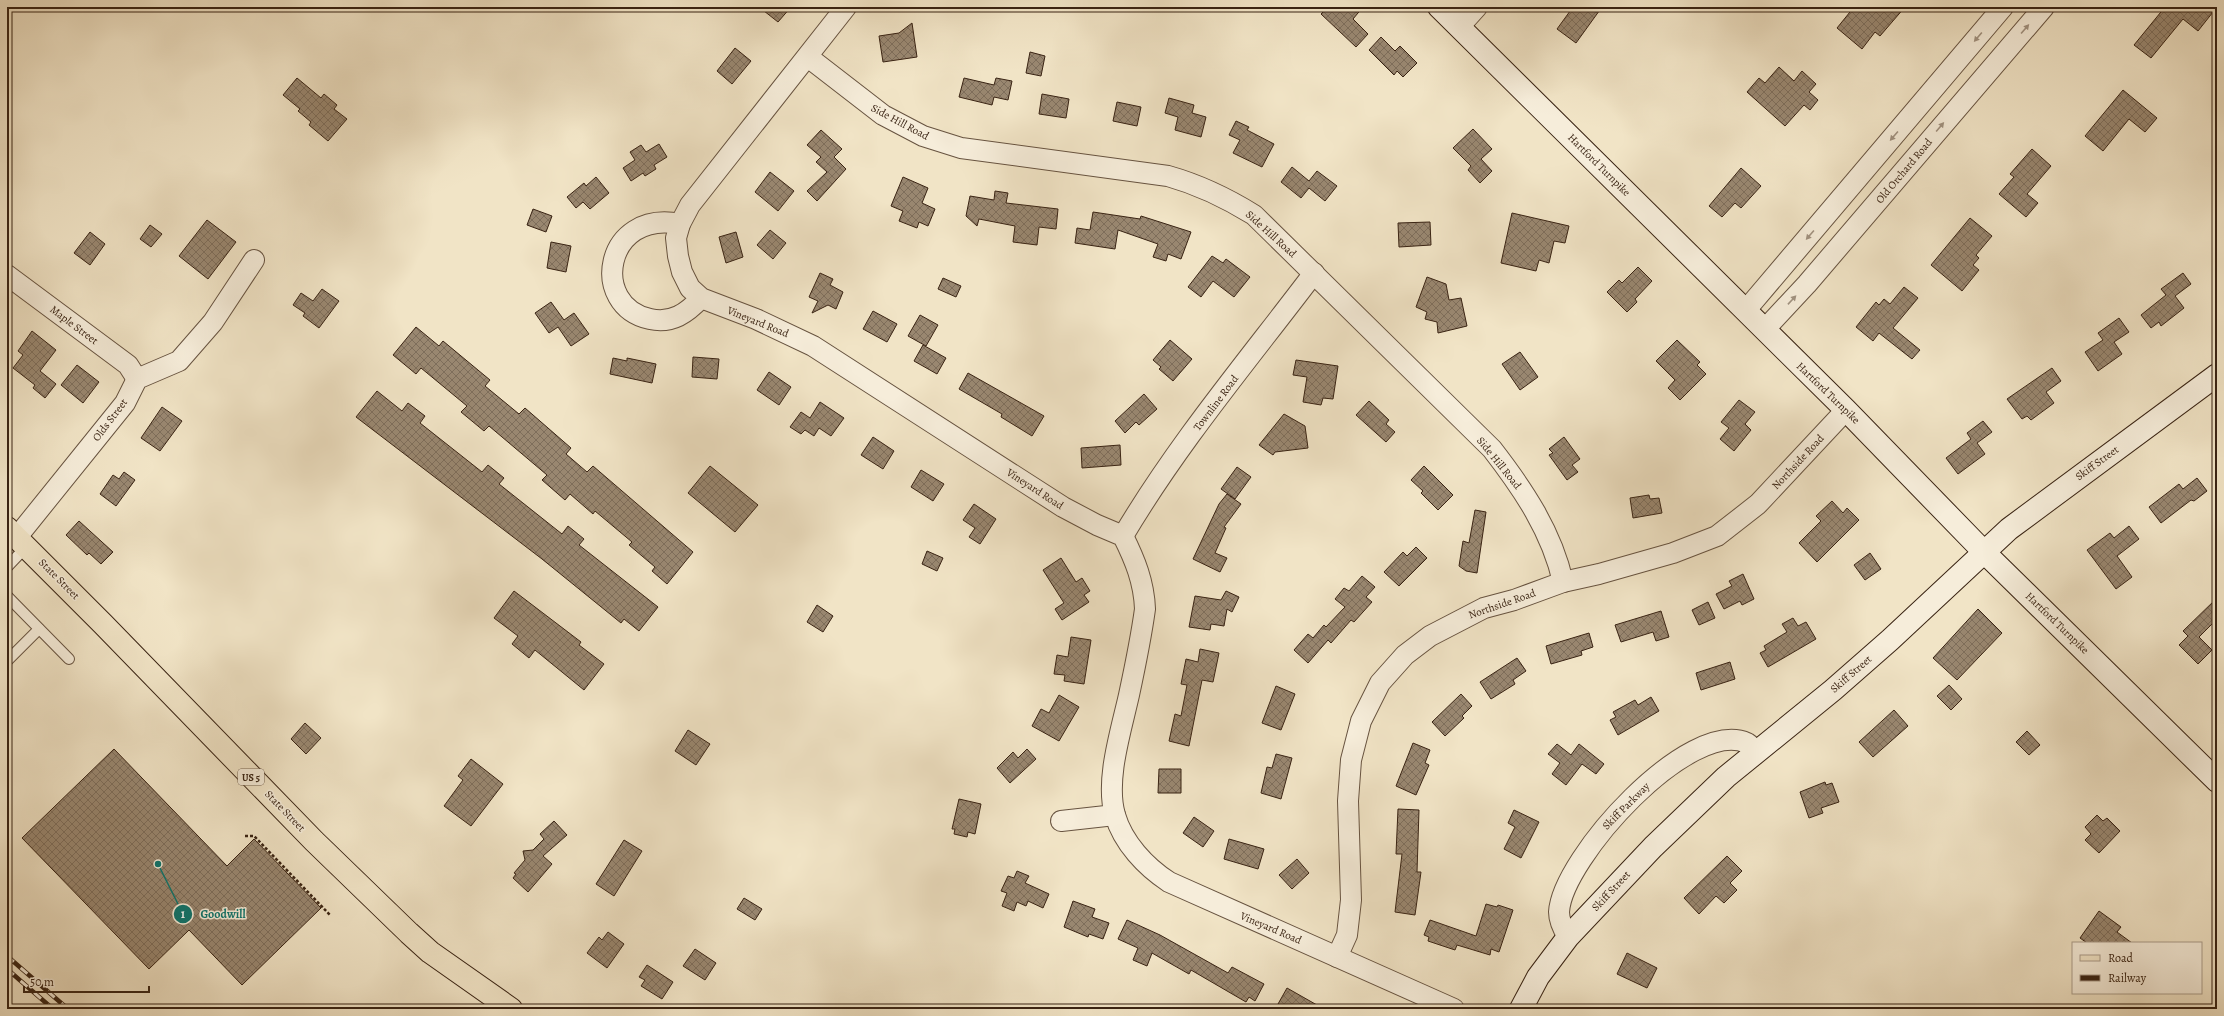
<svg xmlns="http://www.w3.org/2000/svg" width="2224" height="1016" viewBox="0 0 2224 1016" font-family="Alegreya,serif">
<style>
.building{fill:url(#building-cross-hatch);stroke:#392313}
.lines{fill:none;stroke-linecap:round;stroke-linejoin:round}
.service-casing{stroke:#675340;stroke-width:12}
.minor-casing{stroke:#675340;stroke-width:22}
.secondary-casing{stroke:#392313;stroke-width:24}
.primary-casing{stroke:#392313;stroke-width:24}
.path{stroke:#392313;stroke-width:2.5;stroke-dasharray:3 2;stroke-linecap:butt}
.service{stroke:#f6edda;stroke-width:10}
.minor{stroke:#f6edda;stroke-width:20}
.secondary{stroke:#f6edda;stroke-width:22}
.primary{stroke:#f1e4c6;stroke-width:22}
.rail-casing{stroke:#392313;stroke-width:4.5}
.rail{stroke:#f6edda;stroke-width:3;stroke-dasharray:9;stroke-linecap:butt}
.oneway{fill:#a19280}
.labels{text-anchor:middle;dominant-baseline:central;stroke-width:3;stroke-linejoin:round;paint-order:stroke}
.shield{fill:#f6edda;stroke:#72604f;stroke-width:1}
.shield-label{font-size:10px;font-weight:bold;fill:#392313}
.street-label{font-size:11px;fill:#392313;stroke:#f6edda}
.leader{fill:none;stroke:#0f766e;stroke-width:1.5}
.callout-dot{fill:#0f766e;stroke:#f6edda;stroke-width:1.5}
.mark-label{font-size:12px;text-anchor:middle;font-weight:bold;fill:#fff}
.callout-label{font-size:12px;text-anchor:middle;font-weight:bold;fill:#0f766e;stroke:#f6edda;stroke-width:3;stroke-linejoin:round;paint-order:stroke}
</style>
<defs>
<pattern id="building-cross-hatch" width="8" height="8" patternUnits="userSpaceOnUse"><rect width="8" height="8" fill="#998770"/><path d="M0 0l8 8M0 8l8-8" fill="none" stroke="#7e6e5b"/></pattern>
</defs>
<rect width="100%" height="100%" fill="#f1e4c6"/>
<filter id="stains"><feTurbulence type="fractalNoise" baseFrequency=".005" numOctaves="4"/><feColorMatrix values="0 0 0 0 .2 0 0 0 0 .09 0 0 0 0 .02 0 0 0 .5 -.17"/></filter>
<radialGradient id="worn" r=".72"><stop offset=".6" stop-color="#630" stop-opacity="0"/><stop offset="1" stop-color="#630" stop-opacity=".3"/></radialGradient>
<g class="building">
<polygon points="759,7 791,7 778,22"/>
<polygon points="1328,7 1363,7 1353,19 1368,34 1356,47 1321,14"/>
<polygon points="1573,7 1602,7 1576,43 1557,29"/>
<polygon points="1854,7 1905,7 1880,36 1875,32 1862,49 1837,28"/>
<polygon points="2165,7 2217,7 2198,31 2183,19 2151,58 2134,45"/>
<polygon points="912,23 917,57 883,62 879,36 899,33"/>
<polygon points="1381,37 1395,51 1400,46 1417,63 1403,77 1397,71 1394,75 1369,50"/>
<polygon points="735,48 751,61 732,84 717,71"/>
<polygon points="1030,52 1045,56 1041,76 1026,73"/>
<polygon points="1779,67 1794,81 1802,71 1816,84 1809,92 1818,100 1810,110 1804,105 1785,126 1747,92 1759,78 1765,83"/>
<polygon points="297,78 321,98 324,94 337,105 334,109 347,119 328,141 309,125 311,122 298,111 300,109 283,95"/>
<polygon points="964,78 994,85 996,78 1012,81 1008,100 994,97 992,105 959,97"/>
<polygon points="2123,90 2157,118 2145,132 2129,119 2103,151 2085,136"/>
<polygon points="1042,94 1069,99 1066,118 1039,114"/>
<polygon points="1169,98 1194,105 1192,113 1206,117 1201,137 1175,130 1178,117 1165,113"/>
<polygon points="1117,102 1141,107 1137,126 1113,121"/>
<polygon points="1236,121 1249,127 1247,130 1274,144 1262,167 1233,153 1240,140 1229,135"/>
<polygon points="1473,129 1492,149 1481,159 1492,171 1480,183 1468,170 1471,166 1453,148"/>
<polygon points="821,130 842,149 834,157 846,169 817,201 807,191 827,172 816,162 821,157 807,145"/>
<polygon points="659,144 667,157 654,165 656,169 645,176 643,173 631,181 623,168 635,160 630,152 641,145 646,152"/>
<polygon points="2032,149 2051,166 2027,194 2038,203 2026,217 1999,194 2014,177 2010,174"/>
<polygon points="1292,167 1309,181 1317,171 1337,186 1325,201 1309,188 1301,198 1281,182"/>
<polygon points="1741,168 1761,186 1741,208 1735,203 1722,217 1709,206"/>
<polygon points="770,172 794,191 778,211 755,192"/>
<polygon points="596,177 609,193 590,209 583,202 576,208 567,197 584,183 586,186"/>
<polygon points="903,177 928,188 922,203 935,209 928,226 919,222 917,228 899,221 903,211 891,206"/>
<polygon points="995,191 1008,193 1006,203 1058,209 1056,229 1039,227 1037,245 1013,242 1015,226 979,219 977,226 966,216 970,196 994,200"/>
<polygon points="533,209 552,216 546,232 527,225"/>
<polygon points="1093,212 1140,219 1141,216 1191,232 1181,259 1168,254 1166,261 1153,257 1158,244 1118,230 1115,249 1075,243 1077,228 1090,230"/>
<polygon points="1512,213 1569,226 1565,243 1554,241 1549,263 1539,260 1536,271 1501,263"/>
<polygon points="1970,218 1992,236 1976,255 1979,258 1973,265 1979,270 1962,291 1931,265"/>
<polygon points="207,220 236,242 208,279 179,256"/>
<polygon points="1430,222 1431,245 1399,247 1398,223"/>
<polygon points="150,225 162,234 151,247 140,239"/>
<polygon points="770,230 786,243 773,259 757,245"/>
<polygon points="90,232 105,244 90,265 74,253"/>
<polygon points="736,232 743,257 726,263 719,237"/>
<polygon points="551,242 571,246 566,272 547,268"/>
<polygon points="1212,256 1223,263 1226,259 1250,277 1234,297 1213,281 1201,297 1188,287"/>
<polygon points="1638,267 1652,281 1635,299 1637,302 1627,312 1607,292 1619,280 1622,283"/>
<polygon points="820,273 833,279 830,285 843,292 836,309 828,305 812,313 818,301 809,297"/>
<polygon points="2183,273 2191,284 2175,296 2184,308 2161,326 2159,322 2151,328 2141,315 2166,295 2161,289"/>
<polygon points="1427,277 1446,284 1449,300 1461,298 1467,326 1438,333 1437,322 1425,319 1427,312 1416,307"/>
<polygon points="943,278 961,286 956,297 938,289"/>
<polygon points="1904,287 1918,298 1893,328 1920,350 1912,359 1879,333 1873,341 1856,327 1876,302 1879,305 1884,299 1890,304"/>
<polygon points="322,289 339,301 319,328 303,316 305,313 293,305 301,293 313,301"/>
<polygon points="551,302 564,320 574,313 589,334 571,346 558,327 549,333 535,313"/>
<polygon points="873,311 897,324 887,342 863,329"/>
<polygon points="920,315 938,325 926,346 908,336"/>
<polygon points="2119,318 2129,332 2114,342 2122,354 2098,371 2085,352 2103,340 2098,333"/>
<polygon points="416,327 439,346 443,341 490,380 485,386 519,414 525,408 571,448 566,454 587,472 593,466 693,552 667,584 652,571 655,567 629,545 632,542 595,511 593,514 570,494 565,500 542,480 547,475 489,426 484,431 461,412 467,406 421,368 416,374 393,355"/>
<polygon points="32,331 56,350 40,371 56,384 45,398 33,388 35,385 13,368 23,355 18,351"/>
<polygon points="1170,340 1192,359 1173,381 1159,369 1161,367 1153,360"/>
<polygon points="1677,340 1700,362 1697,365 1706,374 1680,400 1668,388 1675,380 1656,361"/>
<polygon points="923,345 946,358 937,374 914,361"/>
<polygon points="1520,352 1538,377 1520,390 1502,364"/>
<polygon points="693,357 719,359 717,379 692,377"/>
<polygon points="613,358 627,361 627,358 656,364 652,383 610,374"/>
<polygon points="1296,360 1338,366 1333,399 1323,398 1321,405 1303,402 1307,377 1293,375"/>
<polygon points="77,365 99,382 83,403 61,385"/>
<polygon points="2052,368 2061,381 2046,392 2054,403 2031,420 2027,416 2022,419 2007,399"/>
<polygon points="769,372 791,387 779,405 757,390"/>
<polygon points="968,373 1044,416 1032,436 1001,417 1002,414 959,389"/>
<polygon points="377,391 402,411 408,403 425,416 420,423 482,472 488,465 504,478 499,484 562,534 568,526 584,539 579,545 658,607 639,631 624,619 621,623 542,559 356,417"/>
<polygon points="1144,394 1157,409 1139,425 1136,422 1125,433 1115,421"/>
<polygon points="1739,400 1755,412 1745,424 1751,430 1734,451 1720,439 1729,428 1721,422"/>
<polygon points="1369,401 1389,420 1386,424 1395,432 1386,442 1356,415"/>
<polygon points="820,402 844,418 831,436 819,428 814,436 805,430 801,434 790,427 801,412 810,418"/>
<polygon points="162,407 182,421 160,451 141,438"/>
<polygon points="1284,414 1305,426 1308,448 1275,452 1273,455 1259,445"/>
<polygon points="1983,421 1992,432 1977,443 1985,454 1958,474 1946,458 1971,439 1967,433"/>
<polygon points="873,437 894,451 883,469 861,455"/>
<polygon points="1564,437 1580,459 1572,465 1578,472 1567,480 1549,455 1553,453 1549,449"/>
<polygon points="1120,445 1121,465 1082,468 1081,448"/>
<polygon points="710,466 758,505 735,532 688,493"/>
<polygon points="1424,466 1453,495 1438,510 1421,493 1423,491 1411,480"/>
<polygon points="1237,467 1251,477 1235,499 1221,489"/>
<polygon points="921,470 944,484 933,501 911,487"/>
<polygon points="124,472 135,480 116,506 100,494 113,475 119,479"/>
<polygon points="2197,478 2207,491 2194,501 2191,500 2161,523 2149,507 2179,484 2183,489"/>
<polygon points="1227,494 1241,504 1224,527 1226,528 1215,553 1227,558 1220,572 1193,559 1219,504"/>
<polygon points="1649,495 1650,499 1659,498 1662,513 1633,518 1630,498"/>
<polygon points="1832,501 1843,513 1847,508 1859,520 1817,562 1799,543 1821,521 1816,516"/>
<polygon points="974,504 996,519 980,544 969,537 975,528 963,520"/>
<polygon points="1475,510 1486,512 1477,573 1466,571 1459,566 1463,541 1469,543"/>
<polygon points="79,521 113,552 101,564 89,553 87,555 66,535"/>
<polygon points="2129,526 2139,539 2117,556 2132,577 2116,589 2087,550 2110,533 2114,538"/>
<polygon points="1416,547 1427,558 1399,586 1384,572 1403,552 1407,556"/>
<polygon points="927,551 943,558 937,571 922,564"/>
<polygon points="1870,553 1881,569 1865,580 1854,565"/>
<polygon points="1061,558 1076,582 1082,578 1090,591 1084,595 1089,602 1062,620 1055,609 1064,603 1043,570"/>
<polygon points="1743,574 1754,599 1742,605 1740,601 1724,609 1716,594 1732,586 1729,581"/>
<polygon points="1362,576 1375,587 1366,597 1372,602 1354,622 1351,620 1331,643 1328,640 1308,663 1294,650 1308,634 1313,638 1324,625 1326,627 1345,607 1335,599 1344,588 1349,591"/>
<polygon points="514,591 581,642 579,645 604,664 584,690 535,650 529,658 512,644 518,636 494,618"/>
<polygon points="1226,591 1239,597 1232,612 1227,609 1224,626 1211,624 1210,630 1189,627 1195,596 1221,600"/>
<polygon points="2217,598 2217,619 2199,637 2212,650 2198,664 2179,645 2188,636 2183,631"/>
<polygon points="1708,602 1715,618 1699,625 1692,610"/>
<polygon points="817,605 833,616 823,632 807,622"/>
<polygon points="1978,609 2002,633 1957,680 1933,658"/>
<polygon points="1661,611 1669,637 1656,641 1653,632 1621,642 1615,625"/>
<polygon points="1793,618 1798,626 1806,622 1816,639 1768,667 1760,653 1766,650 1764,646 1787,632 1782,624"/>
<polygon points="1589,633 1593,647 1581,651 1582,655 1551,664 1546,646"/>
<polygon points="1071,637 1091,640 1084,684 1064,681 1065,675 1054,674 1057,655 1068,657"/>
<polygon points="1200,649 1219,653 1213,682 1202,680 1189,746 1169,741 1175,714 1181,716 1187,685 1181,684 1186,659 1198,662"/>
<polygon points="1517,658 1526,671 1513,680 1515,684 1491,699 1480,682"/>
<polygon points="1730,662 1735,679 1701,690 1696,673"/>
<polygon points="1949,685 1962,699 1951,710 1937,696"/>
<polygon points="1276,686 1295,694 1281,730 1262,723"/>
<polygon points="1461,694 1472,706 1462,716 1464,718 1445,736 1432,722"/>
<polygon points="1059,695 1079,707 1059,741 1032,726 1041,709 1049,713"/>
<polygon points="1651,697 1659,711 1618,735 1610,720 1616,717 1613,712 1635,700 1638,705"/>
<polygon points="1894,710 1908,726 1873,757 1859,742"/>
<polygon points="305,723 321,738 306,754 291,739"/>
<polygon points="688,730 710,744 696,765 675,751"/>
<polygon points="2027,731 2040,745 2029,755 2016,742"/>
<polygon points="1413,743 1430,750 1425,763 1429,765 1416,795 1396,786"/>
<polygon points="1557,744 1571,755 1579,744 1604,764 1596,774 1582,764 1566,785 1552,774 1560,763 1548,754"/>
<polygon points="114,749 227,866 254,839 321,908 242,985 189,930 149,969 22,838"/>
<polygon points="1027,749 1036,759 1010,783 997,768 1013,752 1018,758"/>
<polygon points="1276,754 1292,758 1281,799 1261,793 1267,767 1272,768"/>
<polygon points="471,759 503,784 471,826 444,806 463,780 458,776"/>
<polygon points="1159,769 1181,769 1181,793 1158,793"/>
<polygon points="1825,782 1826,785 1832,783 1839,802 1821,808 1823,813 1809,818 1800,792"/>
<polygon points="959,799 981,804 975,834 968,832 967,837 954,834 955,829 952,829"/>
<polygon points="1398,809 1419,810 1417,872 1421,872 1415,915 1395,912 1402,854 1396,854"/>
<polygon points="1514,810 1539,822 1521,858 1504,849 1515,827 1508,823"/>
<polygon points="2097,815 2103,821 2107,818 2120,831 2099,853 2085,840 2091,834 2085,827"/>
<polygon points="1194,817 1214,831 1203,847 1183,833"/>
<polygon points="554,821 567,835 543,856 552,864 528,892 513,878 516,874 514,873 525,860 523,851 533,850 544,839 540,834"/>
<polygon points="1229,839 1264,849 1258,869 1224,859"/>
<polygon points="624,840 642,851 614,896 596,884"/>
<polygon points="1727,856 1742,871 1730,883 1737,890 1724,903 1716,896 1699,914 1684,898"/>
<polygon points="1297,859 1309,873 1292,889 1279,875"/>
<polygon points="1017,871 1029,876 1025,883 1049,894 1043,908 1028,901 1026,906 1017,902 1014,911 1002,906 1007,893 1001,891 1008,876 1014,878"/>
<polygon points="744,898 762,909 755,920 737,909"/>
<polygon points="1073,901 1095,909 1092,917 1109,923 1103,939 1089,934 1088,937 1064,927"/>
<polygon points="1486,904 1497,907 1498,905 1513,910 1499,952 1491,949 1490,955 1457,945 1455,950 1428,941 1429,937 1424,935 1430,920 1476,936"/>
<polygon points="2099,911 2121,927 2117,932 2132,943 2087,943 2080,938"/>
<polygon points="1127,920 1160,935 1228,973 1232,967 1264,984 1255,1001 1249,997 1246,1002 1191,970 1189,974 1152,953 1147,966 1133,960 1138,948 1118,939"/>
<polygon points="608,932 624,944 607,968 587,953 599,937 602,940"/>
<polygon points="695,949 716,963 705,980 683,966"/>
<polygon points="1627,953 1657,968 1647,988 1617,974"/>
<polygon points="647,965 673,982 662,999 641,986 645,980 639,977"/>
<polygon points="1287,988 1324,1009 1288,1009 1278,1004"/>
</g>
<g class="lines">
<defs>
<g id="service">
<polyline points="7,567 26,547"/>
<polyline points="7,596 69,659"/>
<polyline points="7,661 39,629"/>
</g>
<g id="minor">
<path d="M 846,7 L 690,205 L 680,224 L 676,238 L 678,256 L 682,272 L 690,288 L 701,298 L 756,319 L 813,346 L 1063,507 L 1097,525 L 1123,536 C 1135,560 1144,582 1145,609 C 1141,638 1135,667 1129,695 C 1121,731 1105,780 1115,815 C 1123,843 1146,867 1169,882 L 1454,1009"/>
<polyline points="1459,27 1477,7"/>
<path d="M 808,57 L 883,115 L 923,136 L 961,148 L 1168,176 C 1200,185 1225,197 1254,215 L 1492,449 C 1523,489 1552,532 1563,582"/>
<path d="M 680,224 C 604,209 589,306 650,319 C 672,324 687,313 701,298"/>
<polyline points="7,275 128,365 137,379"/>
<polyline points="1746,310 2003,7"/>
<polyline points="1765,329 1807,284 2044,7"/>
<path d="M 1123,536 C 1178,443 1249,359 1314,273"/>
<polyline points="17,537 125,403 137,379 179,361 213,322 254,260"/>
<polyline points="1061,821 1115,815"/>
<path d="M 1568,937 C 1563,929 1559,921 1559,912 C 1562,858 1690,717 1747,743 C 1750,745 1753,748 1756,751"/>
<polyline points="1337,957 1347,935 1351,900 1348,801 1351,760 1361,721 1380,683 1405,655 1430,636 1484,608 1514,600 1563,582 1599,574 1673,553 1717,536 1758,504 1846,410"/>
</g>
<g id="secondary">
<polyline points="1439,7 1846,410 1984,552 2217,781"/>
<polyline points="1521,1009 1538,977 1568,937 1653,847 1726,777 1833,690 1890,640 2009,529 2217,375"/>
</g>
<polyline id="primary" points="7,528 103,624 314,841 409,933 430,952 511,1009"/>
</defs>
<use href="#service" class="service-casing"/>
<use href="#minor" class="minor-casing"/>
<use href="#secondary" class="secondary-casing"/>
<use href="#primary" class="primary-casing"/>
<polyline class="path" points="245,836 254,836 330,915"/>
<use href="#service" class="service"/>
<use href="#minor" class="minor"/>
<use href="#secondary" class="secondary"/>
<use href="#primary" class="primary"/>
<defs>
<g id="rail">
<polyline points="7,956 68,1009"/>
<polyline points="7,969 53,1009"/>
</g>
</defs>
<use href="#rail" class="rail-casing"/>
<use href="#rail" class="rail"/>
</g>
<defs><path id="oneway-solid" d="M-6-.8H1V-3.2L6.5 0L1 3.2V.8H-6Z"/></defs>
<g class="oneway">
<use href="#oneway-solid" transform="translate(2025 29) rotate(-49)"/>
<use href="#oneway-solid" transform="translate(1978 37) rotate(130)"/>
<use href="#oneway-solid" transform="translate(1940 127) rotate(-50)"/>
<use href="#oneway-solid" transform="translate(1894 136) rotate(131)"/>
<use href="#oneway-solid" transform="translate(1810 235) rotate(131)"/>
<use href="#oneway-solid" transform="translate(1792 300) rotate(-47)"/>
</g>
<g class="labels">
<rect class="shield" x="238" y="769" width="26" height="16" rx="3"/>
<g class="shield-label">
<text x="251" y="777">US 5</text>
</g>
<g class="street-label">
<text transform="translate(900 122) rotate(28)">Side Hill Road</text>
<text transform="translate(1599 165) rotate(45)">Hartford Turnpike</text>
<text transform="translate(1904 171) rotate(-50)">Old Orchard Road</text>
<text transform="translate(1271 234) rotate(42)">Side Hill Road</text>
<text transform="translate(758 322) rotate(22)">Vineyard Road</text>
<text transform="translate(74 325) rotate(37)">Maple Street</text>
<text transform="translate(1828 393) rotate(44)">Hartford Turnpike</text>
<text transform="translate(1216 403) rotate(-53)">Townline Road</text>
<text transform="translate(110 420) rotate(-53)">Olds Street</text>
<text transform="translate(1798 462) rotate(-47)">Northside Road</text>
<text transform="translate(1499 463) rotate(51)">Side Hill Road</text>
<text transform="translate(2097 463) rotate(-36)">Skiff Street</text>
<text transform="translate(1035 489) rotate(33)">Vineyard Road</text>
<text transform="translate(59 579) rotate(45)">State Street</text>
<text transform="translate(1502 604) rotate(-19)">Northside Road</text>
<text transform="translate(2057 623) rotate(44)">Hartford Turnpike</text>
<text transform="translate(1851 674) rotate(-41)">Skiff Street</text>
<text transform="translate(1626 806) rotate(-45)">Skiff Parkway</text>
<text transform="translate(285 811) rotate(46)">State Street</text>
<text transform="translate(1611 891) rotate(-47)">Skiff Street</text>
<text transform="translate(1271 928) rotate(23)">Vineyard Road</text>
</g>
</g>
<path class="leader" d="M158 864L183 914"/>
<g class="callout-dot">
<circle cx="158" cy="864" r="4"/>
<circle cx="183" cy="914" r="10"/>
</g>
<g class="mark-label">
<text x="183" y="918">1</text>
</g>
<g class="callout-label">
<text x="223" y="918">Goodwill</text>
</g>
<rect width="2224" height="1016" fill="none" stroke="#f1e4c6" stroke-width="24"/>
<rect x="8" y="8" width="2208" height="1000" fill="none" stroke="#392313" stroke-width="2"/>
<rect x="12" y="12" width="2200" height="992" fill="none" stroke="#392313"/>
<rect x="2072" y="942" width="130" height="52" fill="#f6edda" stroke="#aa9c8a"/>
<rect x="2080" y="955" width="20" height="6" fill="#f1e4c6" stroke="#aa9c8a"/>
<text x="2108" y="962" font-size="12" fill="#392313">Road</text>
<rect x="2080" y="975" width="20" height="6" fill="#392313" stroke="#aa9c8a"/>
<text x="2108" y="982" font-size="12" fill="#392313">Railway</text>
<path d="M24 986v6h125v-6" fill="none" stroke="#392313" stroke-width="2"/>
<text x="30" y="986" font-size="12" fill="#392313" stroke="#f6edda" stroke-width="3" paint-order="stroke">50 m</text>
<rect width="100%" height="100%" filter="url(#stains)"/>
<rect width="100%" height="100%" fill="url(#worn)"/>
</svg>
